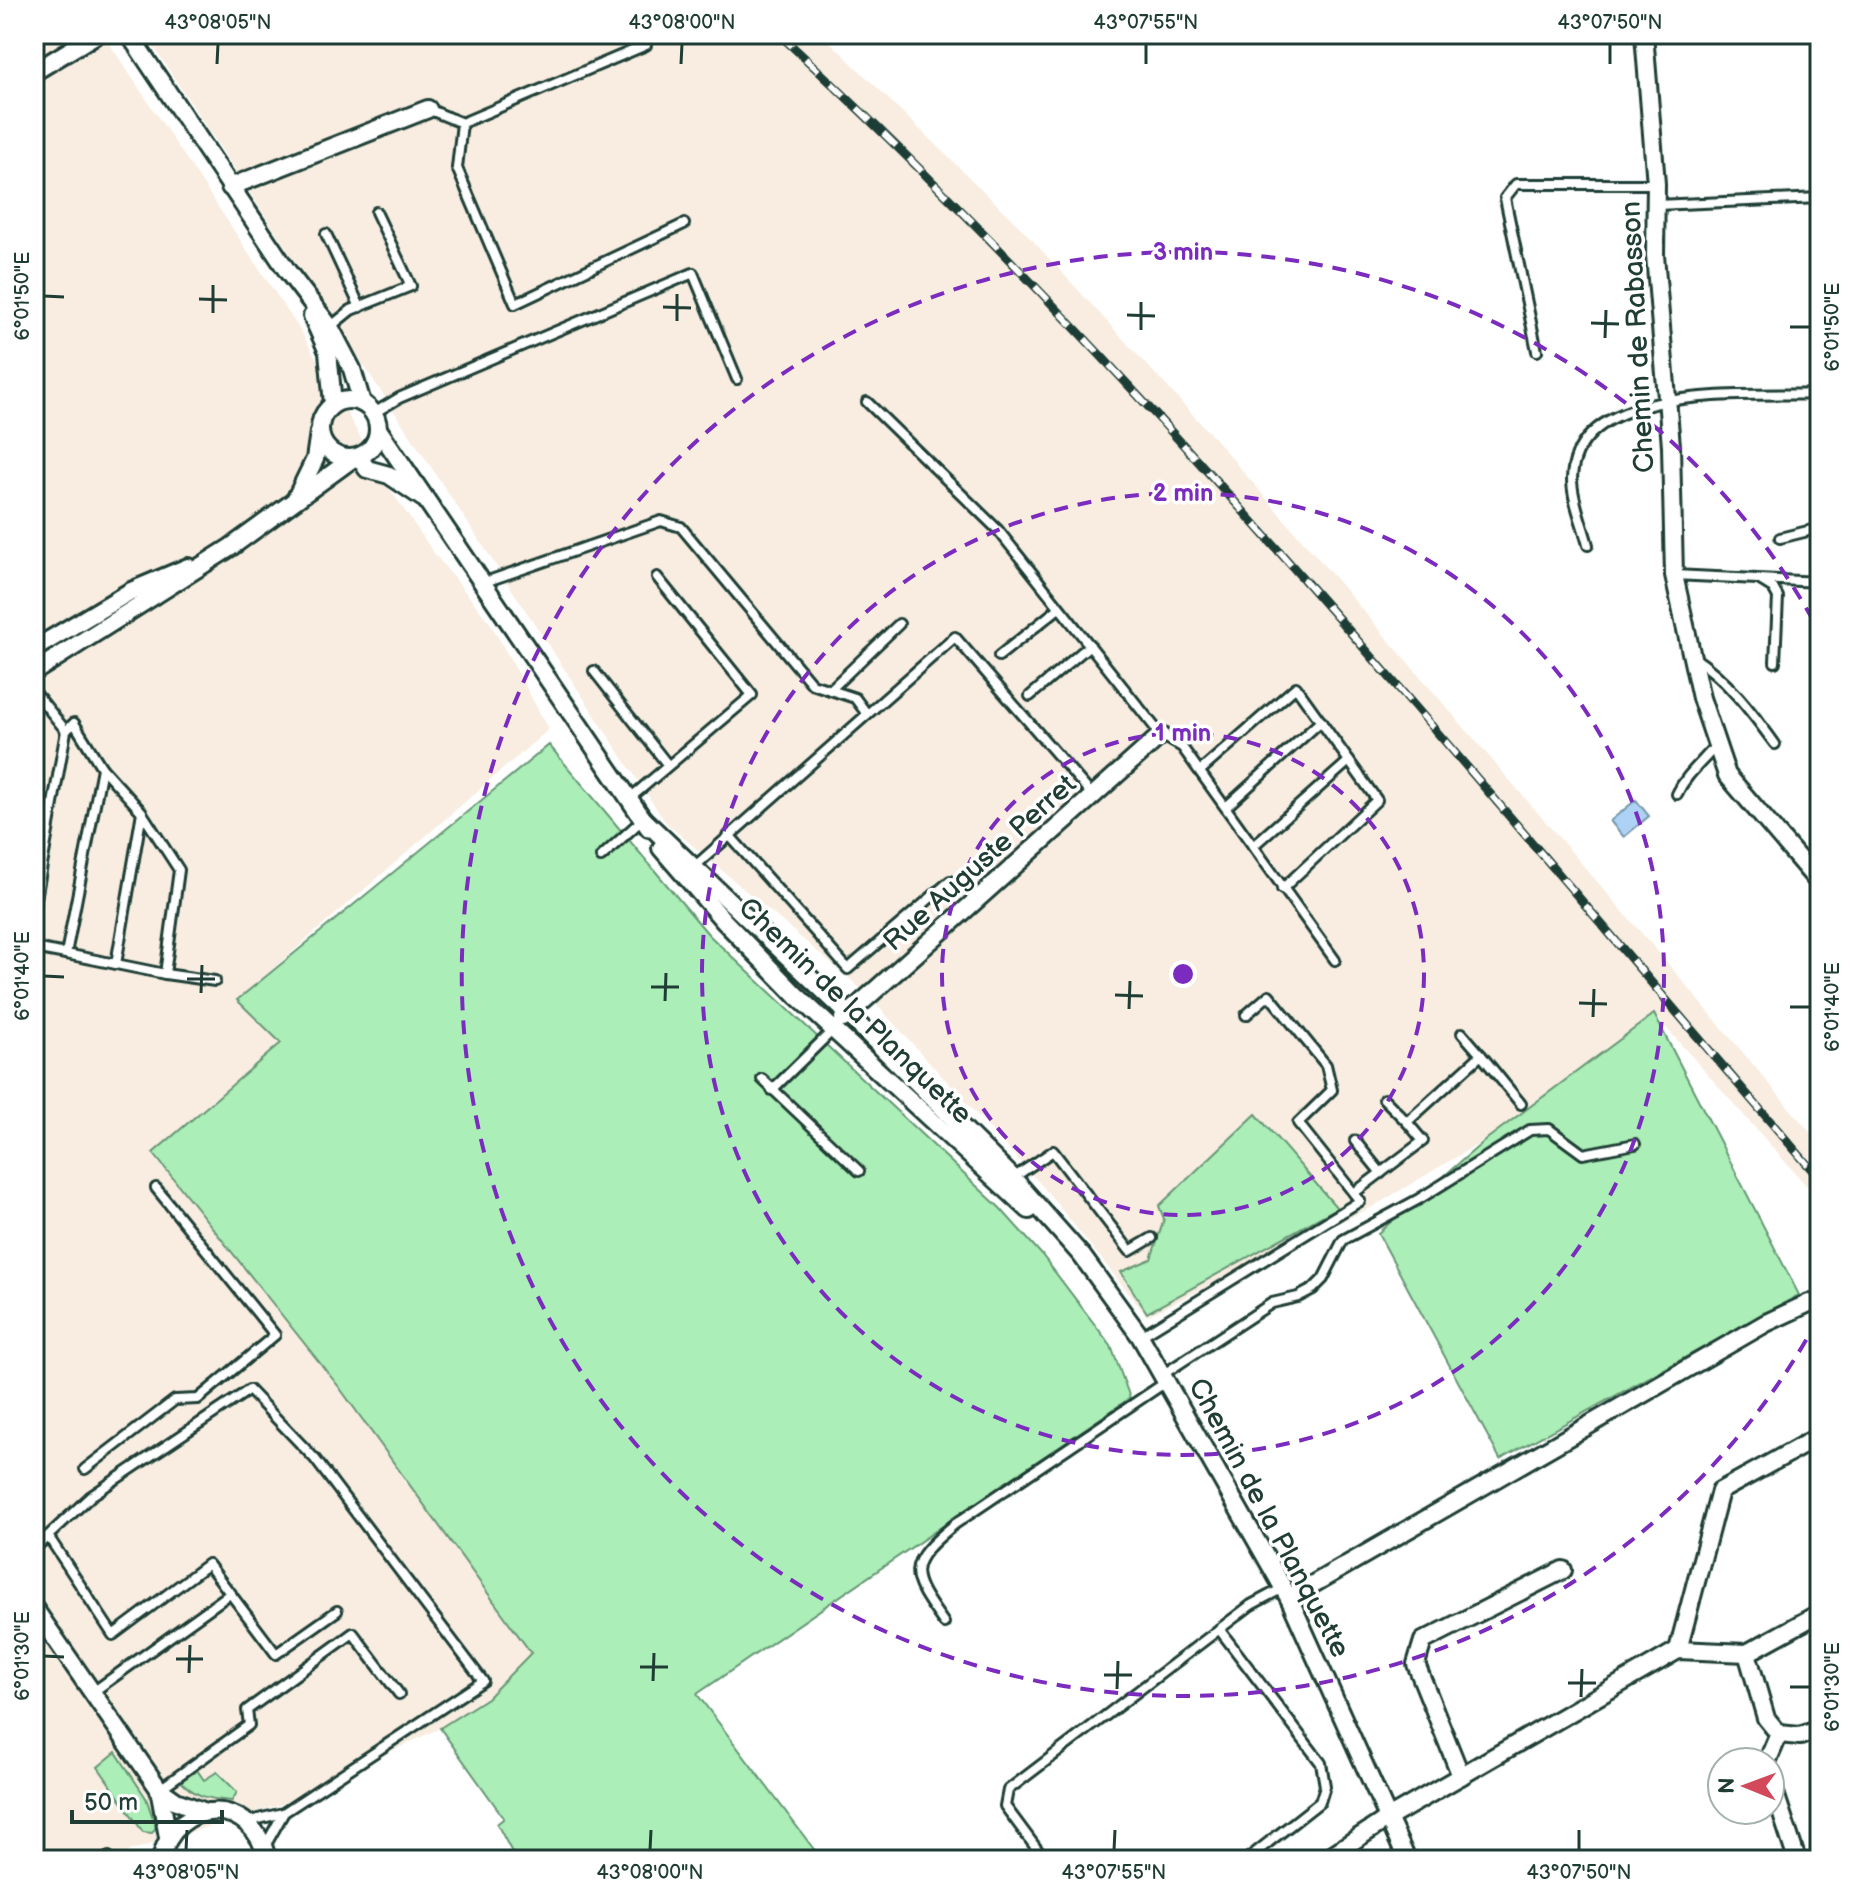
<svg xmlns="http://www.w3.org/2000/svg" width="1854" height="1894" viewBox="0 0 1854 1894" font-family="'Balsamiq Sans',sans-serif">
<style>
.built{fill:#f8ede0}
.green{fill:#aceeb7;stroke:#669676;stroke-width:2}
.water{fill:#aed2f6;stroke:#7596a8;stroke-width:2}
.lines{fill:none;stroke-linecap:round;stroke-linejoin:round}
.lane-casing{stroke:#1f3d34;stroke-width:14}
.street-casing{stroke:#1f3d34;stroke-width:22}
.lane{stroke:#fff;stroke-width:8}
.street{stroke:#fff;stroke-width:16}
.rail-casing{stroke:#1f3d34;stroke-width:9}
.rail{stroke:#fff;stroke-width:6;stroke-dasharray:18;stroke-linecap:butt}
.ticks{fill:none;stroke:#1f3d34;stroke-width:3}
.ring{fill:none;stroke:#7b2cbf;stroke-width:4;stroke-dasharray:14 10}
.labels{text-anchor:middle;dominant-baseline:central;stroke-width:7;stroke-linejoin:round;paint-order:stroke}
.street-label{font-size:28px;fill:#1f3d34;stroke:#fff}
.centre{fill:#7b2cbf;stroke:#fff;stroke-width:4}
.ring-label{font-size:24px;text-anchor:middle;font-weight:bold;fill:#7b2cbf;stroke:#fff;stroke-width:7;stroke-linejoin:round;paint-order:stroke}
.neatline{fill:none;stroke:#1f3d34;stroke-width:3}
.ticks-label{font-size:20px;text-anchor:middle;fill:#1f3d34}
</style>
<rect width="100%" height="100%" fill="#fff"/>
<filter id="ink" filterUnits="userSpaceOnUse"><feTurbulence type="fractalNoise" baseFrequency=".0125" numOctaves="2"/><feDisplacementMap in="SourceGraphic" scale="16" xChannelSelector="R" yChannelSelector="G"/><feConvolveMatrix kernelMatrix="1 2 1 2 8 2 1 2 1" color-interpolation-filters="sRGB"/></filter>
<g filter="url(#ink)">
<g class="built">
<polygon points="34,34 103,34 300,330 389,488 434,553 490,623 549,729 237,1000 281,1043 154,1153 339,1387 532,1653 487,1698 440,1728 282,1804 129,1851 128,1860 34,1860"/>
<polygon points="145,34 822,34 1023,230 1215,439 1670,966 1820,1144 1820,1201 1654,1014 1488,1138 1374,1206 1147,1316 1045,1189 866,993 666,823"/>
</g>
<g class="green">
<polygon points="549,745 709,935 1000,1208 1042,1255 1111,1346 1130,1398 697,1694 822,1860 516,1860 497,1824 504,1818 440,1728 487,1698 531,1653 339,1387 153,1153 281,1043 237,1000"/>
<polygon points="1654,1014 1799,1295 1500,1459 1378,1233 1488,1138"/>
<polygon points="1256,1114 1337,1208 1147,1313 1121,1272 1151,1259 1164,1219 1159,1206"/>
<polygon points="116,1752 146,1798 156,1827 152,1833 143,1832 98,1767"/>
<path d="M 197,1770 L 204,1780 L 217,1772 L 237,1792 L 232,1801 C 208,1799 194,1797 178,1778 Z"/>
</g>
<polygon class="water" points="1636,800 1649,816 1624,837 1610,821"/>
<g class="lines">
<defs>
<g id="lane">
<polyline points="428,109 462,123 646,45"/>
<polyline points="462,123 457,168 515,304 684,224"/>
<polyline points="1656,205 1820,198"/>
<polyline points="326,234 360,307"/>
<polyline points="330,327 351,310 411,286 376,212"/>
<polyline points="1537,351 1505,198 1516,184 1655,184"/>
<polyline points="867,402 998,530 1161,735 1182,747 1335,960"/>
<polyline points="374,413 399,398 693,273 737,379"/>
<polyline points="1780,538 1820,528"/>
<path d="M 1588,545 C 1583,525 1572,500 1572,479 C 1575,380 1753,397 1820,394"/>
<polyline points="1674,575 1820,582"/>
<polyline points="1760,580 1773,588 1778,597 1775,662"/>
<polyline points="485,582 661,521 681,527 812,684 855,698 867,714"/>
<polyline points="999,656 1059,608"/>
<path d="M 1692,656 C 1727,679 1751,711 1775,744"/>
<polyline points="594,671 667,764"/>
<polyline points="830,690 899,624"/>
<polyline points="34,691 66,731"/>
<polyline points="1030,696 1090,645"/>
<polyline points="1200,771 1296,687 1377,800 1282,889"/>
<path d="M 1677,794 C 1686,774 1703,762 1716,745"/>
<polyline points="629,799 752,695 657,577"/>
<polyline points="1226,807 1321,721"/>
<polyline points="729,835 848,969 950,881"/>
<polyline points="1253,846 1349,761"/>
<polyline points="601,857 643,819"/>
<polyline points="694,867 955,637 1093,796"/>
<polyline points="34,910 66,731 74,723 102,768 66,954 34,948"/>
<polyline points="66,954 116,964 142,812 102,768"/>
<polyline points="116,964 165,974 179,870 142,813"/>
<polyline points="165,974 215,981"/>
<polyline points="1462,1033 1481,1055"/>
<polyline points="762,1079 859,1171"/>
<polyline points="772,1090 833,1030"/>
<polyline points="1384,1099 1407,1122"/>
<polyline points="1355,1141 1381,1173"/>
<polyline points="1013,1178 1053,1151 1130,1251 1152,1238"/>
<polyline points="1354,1193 1423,1141 1407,1122 1481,1055 1521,1104"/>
<polyline points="1141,1336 1360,1201 1298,1123 1332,1090 1326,1065 1269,995 1246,1015"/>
<polyline points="1162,1375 1272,1303 1298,1297 1313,1289 1323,1279 1343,1240 1419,1199 1530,1130 1549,1129 1583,1154 1635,1144"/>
<polyline points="85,1469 175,1400 198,1399 275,1335 156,1188"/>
<polyline points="48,1536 113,1635 208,1564 276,1654 337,1611"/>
<polyline points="34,1549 91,1496 249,1390 315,1459 483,1681 283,1813 246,1822"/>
<path d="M 944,1623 C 908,1573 905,1565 955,1524 L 1166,1382"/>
<polyline points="1219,1629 1321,1763 1325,1786 1320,1802 1246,1860"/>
<polyline points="93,1692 231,1593"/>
<polyline points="160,1789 249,1725 247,1710 353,1633 399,1694"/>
<polyline points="264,1848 283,1814"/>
<polyline points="104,1860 109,1857"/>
<polyline points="1045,1860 1005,1806 1008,1790 1251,1605 1283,1588"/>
</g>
<g id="street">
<polyline points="129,34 288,272 330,327 352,369 362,403"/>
<polyline points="1644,34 1656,184 1655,255 1671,446 1674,575 1701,698 1727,775 1820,884"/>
<polyline points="34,72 97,34"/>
<polyline points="230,187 428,109"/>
<polyline points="312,316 328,352 333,404"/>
<circle cx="349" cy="429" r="29"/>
<polyline points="378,429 649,828"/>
<polyline points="359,457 367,469 389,475 423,498"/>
<polyline points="295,500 315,459 319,432"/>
<polyline points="34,649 131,591 188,567"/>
<polyline points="34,672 231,547 352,459"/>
<polyline points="643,819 848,1014 1013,1178 1082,1256 1140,1336 1289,1598 1407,1860"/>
<polyline points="661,848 724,921 797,996 1029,1210"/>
<polyline points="843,1019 1161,735"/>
<polyline points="1289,1598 1766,1323 1809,1303"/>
<polyline points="34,1608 159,1789 168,1837"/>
<polyline points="1678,1650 1720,1491 1818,1437"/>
<polyline points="1747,1653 1766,1718 1779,1734"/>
<polyline points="1779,1734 1800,1736 1820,1729"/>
<polyline points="1767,1762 1779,1734"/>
<polyline points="1461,1776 1416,1664 1423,1641 1563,1570"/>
<polyline points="1770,1778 1797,1860"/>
<polyline points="159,1789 176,1801 206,1812"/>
<path d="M 161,1860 C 174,1796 255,1795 267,1860"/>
<polyline points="1324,1860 1390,1817 1678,1650 1747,1653 1820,1613"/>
</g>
</defs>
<use href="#lane" class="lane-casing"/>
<use href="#street" class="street-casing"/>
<use href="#lane" class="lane"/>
<use href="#street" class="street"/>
<defs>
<path id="rail" d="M 779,34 C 1158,385 1482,789 1820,1179"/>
</defs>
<use href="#rail" class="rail-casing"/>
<use href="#rail" class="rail"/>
</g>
</g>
<path class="ticks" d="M 217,64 L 218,44M 681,64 L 682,44M 1146,64 L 1146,44M 1610,64 L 1610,44M 44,296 L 64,297M 199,299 L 227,300M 663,307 L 691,308M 213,313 L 213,285M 1127,315 L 1155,316M 677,321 L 677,294M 1591,323 L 1619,324M 1790,327 L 1810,327M 1141,330 L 1141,302M 1605,338 L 1606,310M 44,976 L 64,977M 187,979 L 215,979M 651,987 L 679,987M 201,993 L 202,965M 1115,995 L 1143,996M 665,1001 L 666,973M 1579,1003 L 1607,1004M 1790,1007 L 1810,1007M 1129,1009 L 1130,981M 1593,1017 L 1594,989M 44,1656 L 64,1657M 176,1659 L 203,1659M 640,1667 L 668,1667M 189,1673 L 190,1645M 1104,1675 L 1132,1675M 653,1681 L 654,1653M 1568,1683 L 1596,1683M 1790,1687 L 1810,1687M 1117,1689 L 1118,1661M 1581,1697 L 1582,1669M 186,1850 L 187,1830M 650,1850 L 651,1830M 1114,1850 L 1115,1830M 1579,1850 L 1579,1830"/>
<g class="ring">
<circle cx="1183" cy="974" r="241"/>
<circle cx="1183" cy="974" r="481"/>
<path d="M1818 1319A722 722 0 1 1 1818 629"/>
</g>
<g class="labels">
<g class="street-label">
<text transform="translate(1638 337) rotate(-93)">Chemin de Rabasson</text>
<text transform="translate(980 863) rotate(-42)">Rue Auguste Perret</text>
<text transform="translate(855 1011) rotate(44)">Chemin de la Planquette</text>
<text transform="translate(1269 1518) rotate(62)">Chemin de la Planquette</text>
</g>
</g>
<circle cx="1183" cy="974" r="12" class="centre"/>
<g class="ring-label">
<text x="1183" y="260">3 min</text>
<text x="1183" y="501">2 min</text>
<text x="1183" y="741">1 min</text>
</g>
<rect width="1854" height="1894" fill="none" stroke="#fff" stroke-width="88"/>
<g transform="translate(1746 1786) rotate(271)"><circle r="38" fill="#ffffff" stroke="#a5b1ae" stroke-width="2"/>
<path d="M0-6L14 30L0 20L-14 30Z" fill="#d1495b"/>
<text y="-12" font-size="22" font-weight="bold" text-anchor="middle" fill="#1f3d34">N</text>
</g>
<path d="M72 1810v12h150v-12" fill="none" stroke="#1f3d34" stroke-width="4"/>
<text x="84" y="1810" font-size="24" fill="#1f3d34" stroke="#ffffff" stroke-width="6" paint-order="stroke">50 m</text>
<rect x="44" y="44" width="1766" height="1806" class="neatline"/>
<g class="ticks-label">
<text x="218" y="29">43°08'05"N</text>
<text x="682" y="29">43°08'00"N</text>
<text x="1146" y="29">43°07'55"N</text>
<text x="1610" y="29">43°07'50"N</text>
<text transform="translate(22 296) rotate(-90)" y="7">6°01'50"E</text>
<text transform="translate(1832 327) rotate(-90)" y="7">6°01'50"E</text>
<text transform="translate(22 976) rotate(-90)" y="7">6°01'40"E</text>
<text transform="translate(1832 1007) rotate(-90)" y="7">6°01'40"E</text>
<text transform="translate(22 1656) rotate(-90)" y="7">6°01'30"E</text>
<text transform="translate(1832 1687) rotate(-90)" y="7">6°01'30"E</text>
<text x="186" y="1879">43°08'05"N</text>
<text x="650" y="1879">43°08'00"N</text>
<text x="1114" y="1879">43°07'55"N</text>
<text x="1579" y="1879">43°07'50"N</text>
</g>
</svg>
